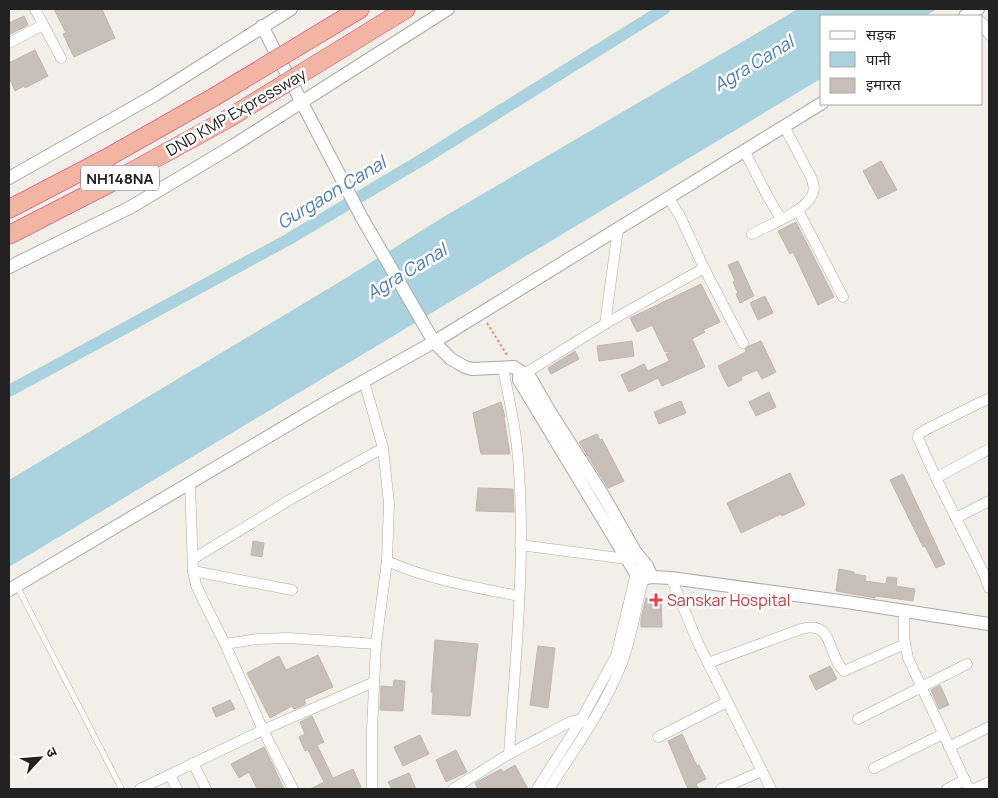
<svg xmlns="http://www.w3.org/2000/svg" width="998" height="798" viewBox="0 0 998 798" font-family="Manrope,'Noto Sans Devanagari',sans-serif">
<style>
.water{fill:#aad3df}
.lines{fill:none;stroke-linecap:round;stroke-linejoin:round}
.canal{stroke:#aad3df;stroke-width:12}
.building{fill:#c7bfb8;stroke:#c4b6ab}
.service-casing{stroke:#a9a9a9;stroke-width:6}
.minor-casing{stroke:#a9a9a9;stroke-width:11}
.tertiary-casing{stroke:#a9a9a9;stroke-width:14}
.trunk-casing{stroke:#dc2a67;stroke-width:19}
.path{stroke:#fa8072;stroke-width:2;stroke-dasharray:2.5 2.5;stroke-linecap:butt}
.service{stroke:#fff;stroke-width:5}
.minor{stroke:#fff;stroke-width:10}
.tertiary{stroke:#fff;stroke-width:12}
.trunk{stroke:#f2b4a3;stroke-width:18}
.trunk-bridge-casing{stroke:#dc2a67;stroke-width:19;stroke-linecap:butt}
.trunk-bridge{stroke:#f2b4a3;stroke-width:18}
.health-dot{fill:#e0444e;stroke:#fff;stroke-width:2}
.labels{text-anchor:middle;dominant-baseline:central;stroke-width:5;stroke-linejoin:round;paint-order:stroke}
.shield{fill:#fff;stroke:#646464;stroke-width:1}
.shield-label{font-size:15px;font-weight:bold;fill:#222}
.street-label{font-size:16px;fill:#222;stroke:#fff}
.health-label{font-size:16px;fill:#be3a42;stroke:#fff;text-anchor:start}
.water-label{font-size:18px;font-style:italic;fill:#4a7aab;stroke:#fff}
</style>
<rect width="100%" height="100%" fill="#f2efe9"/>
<polygon class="water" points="798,9 937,9 925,16 822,16 822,78 9,567 9,480 346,278 445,216"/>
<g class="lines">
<polyline class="canal" points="9,391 289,239 428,156 664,9"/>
</g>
<g class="building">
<polygon points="54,9 102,9 115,38 74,57 63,34 66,33"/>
<polygon points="24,16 28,25 9,35 9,23"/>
<polygon points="35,50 48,76 25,88 24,86 15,91 9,77 9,63"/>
<polygon points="881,161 897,190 878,199 863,171"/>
<polygon points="796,222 834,297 818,305 793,252 790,254 778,231"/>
<polygon points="738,261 754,296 740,303 736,294 738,293 733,282 735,281 728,265"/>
<polygon points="701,284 720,322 703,330 705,332 692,339 705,367 662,386 658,378 629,392 621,375 644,364 648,371 669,361 666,354 672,351 665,352 652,325 637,332 630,318"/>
<polygon points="765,296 773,313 758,320 750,303"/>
<polygon points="632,341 634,356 599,361 597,346"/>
<polygon points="761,341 776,372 762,379 757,370 741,377 742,380 728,387 718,366 746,352 745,349 749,346"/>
<polygon points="575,351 579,359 551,374 548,368"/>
<polygon points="769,392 776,407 756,416 749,402"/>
<polygon points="681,401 686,413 659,424 654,412"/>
<polygon points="501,402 505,417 504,418 510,454 481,454 473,413"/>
<polygon points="597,434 600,440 602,439 624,481 608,488 579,442"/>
<polygon points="790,473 805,505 782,516 781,514 741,533 727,503"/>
<polygon points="903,474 945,564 936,568 925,546 923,547 890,480"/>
<polygon points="478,488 513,489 514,512 476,511"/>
<polygon points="253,541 264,543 262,557 251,555"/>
<polygon points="839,569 854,572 854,574 866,576 865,581 886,584 887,577 897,578 896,586 915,589 913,601 875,596 875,598 836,591"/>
<polygon points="646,598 661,598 662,627 641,627 641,619"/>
<polygon points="435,640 478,644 470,716 432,714 433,692 431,692"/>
<polygon points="538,646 555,648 548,708 530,705"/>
<polygon points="318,655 333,687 304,700 306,704 294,709 292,706 270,718 247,673 279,656 286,670"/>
<polygon points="830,666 837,679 816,690 809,676"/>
<polygon points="394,680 405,681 403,711 380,710 381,686 393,687"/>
<polygon points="940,685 949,705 939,709 931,690"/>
<polygon points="230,700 235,709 216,717 212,708"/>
<polygon points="312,716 324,742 317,745 333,778 353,769 361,787 356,789 310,789 324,782 308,750 305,751 299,737 305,734 300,722"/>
<polygon points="682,734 697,766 699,765 706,779 696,784 699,789 688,789 668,741"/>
<polygon points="420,735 429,754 403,766 394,747"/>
<polygon points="264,747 271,761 284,789 257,789 249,772 239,778 231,764"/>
<polygon points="456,750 467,772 446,782 436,760"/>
<polygon points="515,765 528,789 478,789 475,783 501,769 503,772"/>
<polygon points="409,773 416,789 392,789 388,782"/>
</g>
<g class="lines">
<defs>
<polyline id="service" points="17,586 121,788"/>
<g id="minor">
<polyline points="35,9 61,58"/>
<polyline points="982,22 989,35"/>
<polyline points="9,43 43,25"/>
<polyline points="744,150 768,197 781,219"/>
<polyline points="668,197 680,216 704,268 743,343"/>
<polyline points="798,210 843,297"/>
<path d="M 752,234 C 769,225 807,211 813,193 C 815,187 813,182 811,177 L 784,126"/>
<polyline points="605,324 618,229"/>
<path d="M 503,368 C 508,394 514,420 517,447 C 527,549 516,652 509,754"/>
<polyline points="524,374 605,324 704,268"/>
<polyline points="364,381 383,448 389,503 387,561 376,644 372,730 372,789"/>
<polyline points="989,399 981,402 927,429 919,434 918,438 936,478 983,572 989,588"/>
<polyline points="936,478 989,449"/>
<polyline points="190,482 193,571 196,585 202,598 225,644 263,730 293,789"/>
<polyline points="956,518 989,501"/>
<polyline points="520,545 627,559"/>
<polyline points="193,559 291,499 383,448"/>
<path d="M 387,561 C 430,580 474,587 519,596"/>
<polyline points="193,571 292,590"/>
<polyline points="671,578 698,643 771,789"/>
<polyline points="904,610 904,638 908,658 969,789"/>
<polyline points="225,644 258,639 288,638 376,644"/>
<path d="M 708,663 L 801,629 C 835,620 826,654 844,671 L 905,644"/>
<polyline points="858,719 967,664"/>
<polyline points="658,737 727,702"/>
<polyline points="949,747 989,727"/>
<polyline points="193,763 206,789"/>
<polyline points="874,768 943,734"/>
<polyline points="170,775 177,789"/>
<polyline points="140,789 263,730 374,682"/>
<polyline points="453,789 509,754 570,722 577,720 583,721"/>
<polyline points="537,789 581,720 616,656 637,569"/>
<path d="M 549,789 C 575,748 604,709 622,663 C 633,634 636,603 645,574"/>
<polyline points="721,789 762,771"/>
<polyline points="947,789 965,780"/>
<polyline points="974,789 989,782"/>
</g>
<g id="tertiary">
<polyline points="965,16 978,9"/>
<polyline points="262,26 362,218 434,342 451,359 465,367 472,369 514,367 531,379 550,412 603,495 636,553 647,566 652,577"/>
<polyline points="9,178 155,95 291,9"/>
<polyline points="9,267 131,207 231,147 448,9"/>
<polyline points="520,371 519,380 636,574 643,579 652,577 671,578 847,602 989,624"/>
<polyline points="9,590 330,400 434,342 822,103"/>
</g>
<g id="trunk">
<polyline points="335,24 360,9"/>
<polyline points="346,46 406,9"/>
<polyline points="9,209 103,160 214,97"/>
<polyline points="9,235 118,179 229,118"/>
</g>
</defs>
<use href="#service" class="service-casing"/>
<use href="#minor" class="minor-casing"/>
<use href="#tertiary" class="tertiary-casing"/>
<use href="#trunk" class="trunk-casing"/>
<polyline class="path" points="487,323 507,355"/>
<use href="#service" class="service"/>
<use href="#minor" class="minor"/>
<use href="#tertiary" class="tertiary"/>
<use href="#trunk" class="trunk"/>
<defs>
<g id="trunk-bridge">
<polyline points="214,97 335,24"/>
<polyline points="229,118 346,46"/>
</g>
</defs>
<use href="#trunk-bridge" class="trunk-bridge-casing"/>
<use href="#trunk-bridge" class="trunk-bridge"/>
</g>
<path class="health-dot" d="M653.5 592.5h5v5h5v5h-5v5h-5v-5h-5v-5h5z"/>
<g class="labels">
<rect class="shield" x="81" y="165.5" width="78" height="25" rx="4"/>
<g class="shield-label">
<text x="120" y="178">NH148NA</text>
</g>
<g class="street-label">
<text transform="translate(236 112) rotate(-30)">DND KMP Expressway</text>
</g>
<g class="health-label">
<text x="667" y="600">Sanskar Hospital</text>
</g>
<g class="water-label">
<text transform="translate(753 63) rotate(-31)">Agra Canal</text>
<text transform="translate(331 192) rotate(-31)">Gurgaon Canal</text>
<text transform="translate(406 271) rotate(-31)">Agra Canal</text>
</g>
</g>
<rect width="998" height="798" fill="none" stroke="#222222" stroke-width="20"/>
<rect x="820" y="15" width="162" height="90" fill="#ffffff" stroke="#a7a7a7"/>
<rect x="830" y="31" width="25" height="8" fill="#ffffff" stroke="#a7a7a7"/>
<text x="866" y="40" font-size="15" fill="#222222">सड़क</text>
<rect x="830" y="52" width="25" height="15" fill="#aad3df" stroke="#a7a7a7"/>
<text x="866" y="65" font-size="15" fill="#222222">पानी</text>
<rect x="830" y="78" width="25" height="15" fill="#c7bfb8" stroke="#a7a7a7"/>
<text x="866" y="90" font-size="15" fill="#222222">इमारत</text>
<g transform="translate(40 758) rotate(64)" stroke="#ffffff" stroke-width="4" paint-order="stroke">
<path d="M0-4L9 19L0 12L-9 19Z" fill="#222222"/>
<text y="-8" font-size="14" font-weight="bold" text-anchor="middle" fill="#222222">उ</text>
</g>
</svg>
